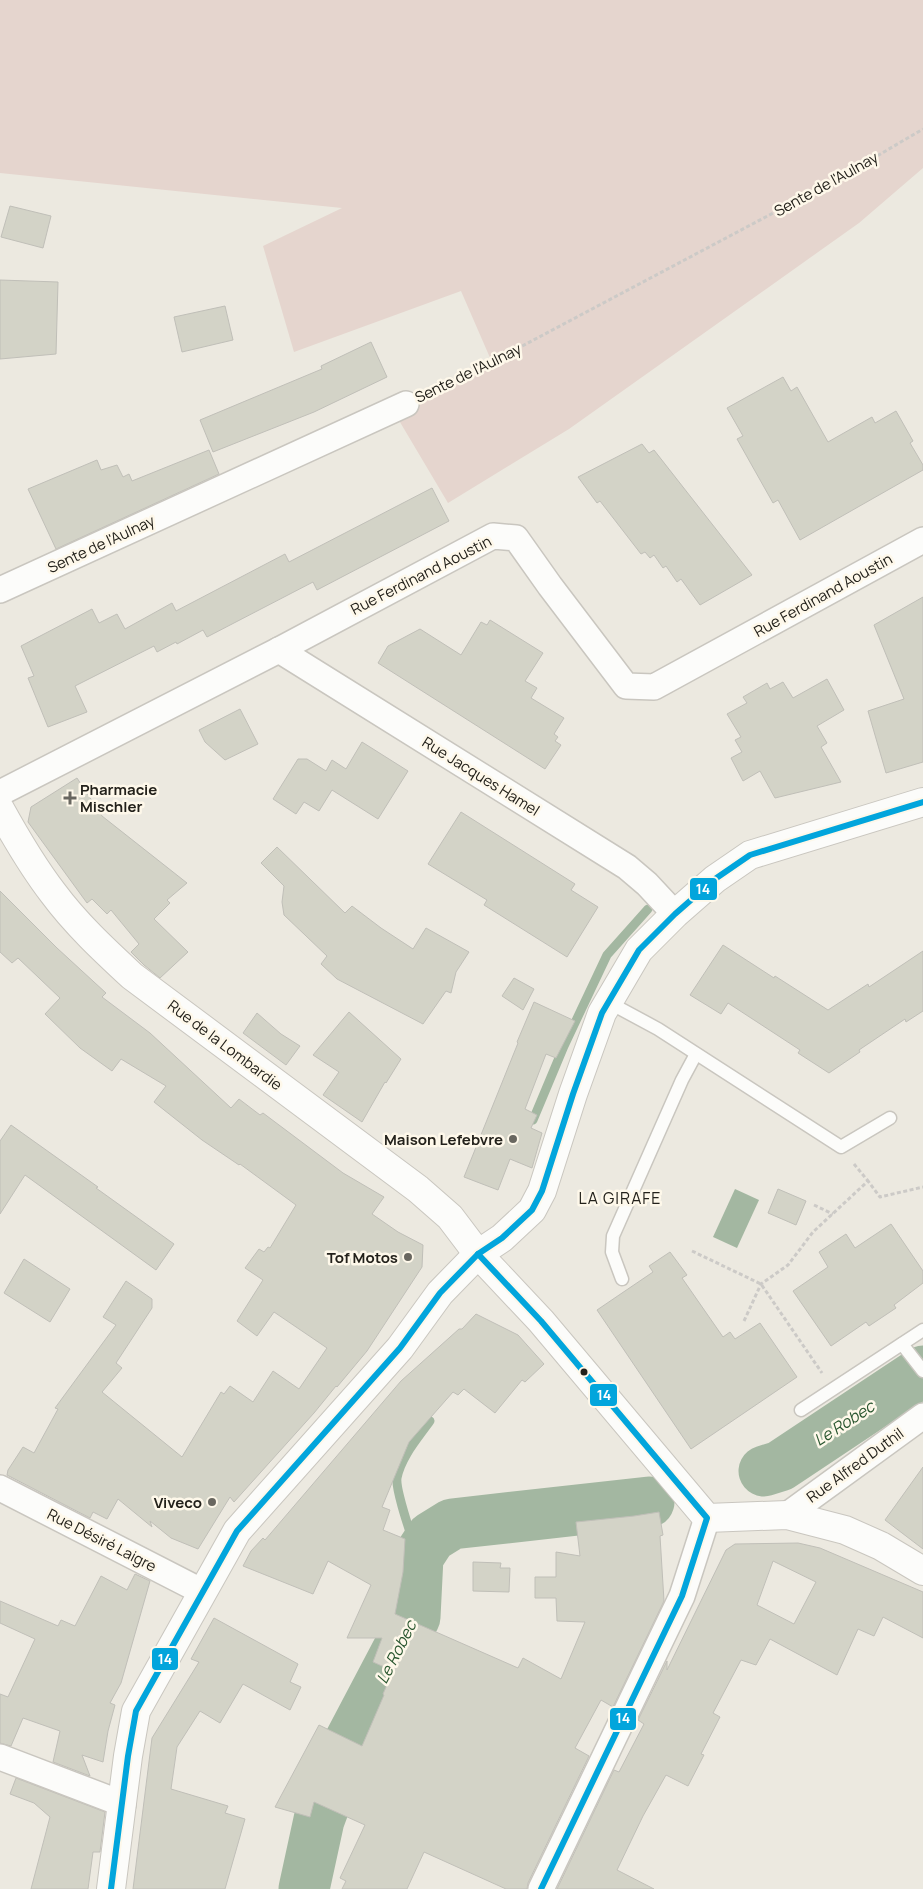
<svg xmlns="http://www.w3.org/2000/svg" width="923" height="1889" viewBox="0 0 923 1889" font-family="Manrope,sans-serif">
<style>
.green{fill:#e5d5ce}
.water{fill:#a3b7a1}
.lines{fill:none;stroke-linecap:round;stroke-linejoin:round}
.stream{stroke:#a3b7a1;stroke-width:9}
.river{stroke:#a3b7a1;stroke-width:51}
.building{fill:#d3d3c7;stroke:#c0bfb8;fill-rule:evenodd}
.service-casing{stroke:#c9c6bf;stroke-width:15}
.minor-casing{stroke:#c9c6bf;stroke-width:28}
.tertiary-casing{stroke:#c9c6bf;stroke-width:30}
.secondary-casing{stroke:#c9c6bf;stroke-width:30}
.path{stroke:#cccac7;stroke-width:3;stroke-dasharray:4 2.5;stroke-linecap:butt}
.service{stroke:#fcfcfa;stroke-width:12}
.minor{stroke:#fcfcfa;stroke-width:25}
.tertiary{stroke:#fcfcfa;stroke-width:28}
.secondary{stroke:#fcfcfa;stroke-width:28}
.bus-1-casing{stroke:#fef8ea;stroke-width:10}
.bus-1{stroke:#02a5dc;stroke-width:6}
.poi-dot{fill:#696760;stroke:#fef8ea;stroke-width:2}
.bus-dot{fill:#23211b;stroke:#fef8ea;stroke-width:2}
.labels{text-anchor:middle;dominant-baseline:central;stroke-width:5;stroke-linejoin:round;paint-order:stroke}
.street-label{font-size:15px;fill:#23211b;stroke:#fef8ea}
.poi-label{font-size:15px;font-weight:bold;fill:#23211b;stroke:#fef8ea;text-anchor:end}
.neighbourhood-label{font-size:16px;letter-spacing:1px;fill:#23211b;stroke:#fef8ea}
.water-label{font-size:16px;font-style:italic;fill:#28552e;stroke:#fef8ea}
.line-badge{stroke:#fef8ea;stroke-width:2}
.badge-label{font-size:14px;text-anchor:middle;font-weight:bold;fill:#fff}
</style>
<rect width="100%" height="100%" fill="#ece9e0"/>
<polygon class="green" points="0,0 923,0 923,168 859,223 569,429 448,503 394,412 491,360 461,291 294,352 263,246 342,208 0,173"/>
<polygon class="water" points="735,1189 759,1200 737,1248 713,1237"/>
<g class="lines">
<g class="stream">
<polyline points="533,1120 564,1046 607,955 648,909"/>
<path d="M 418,1557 C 414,1543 395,1491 397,1478 C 401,1457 418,1438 430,1421"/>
</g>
<g class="river">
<polyline points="764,1471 780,1466 923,1371"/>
<polyline points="304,1889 319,1820 345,1750 415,1617 418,1557 431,1537 452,1524 649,1502"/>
</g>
</g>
<g class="building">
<polygon points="10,206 51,216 43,248 1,237"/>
<polygon points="0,280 58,282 56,354 0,359"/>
<polygon points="225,306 233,340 182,352 174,317"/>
<polygon points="371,342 387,377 314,412 213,452 200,420 322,369 321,366"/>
<polygon points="783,377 791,391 797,387 828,442 872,417 875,423 896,411 913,441 910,443 923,465 923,470 800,540 778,500 773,503 737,439 743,436 727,408"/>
<polygon points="642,444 649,453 654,450 752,575 700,605 681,579 677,582 666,566 663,568 654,555 650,558 645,552 641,554 600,501 597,503 578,477"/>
<polygon points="209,450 219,474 56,549 28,489 97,460 101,470 117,465 123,477 129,474 132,481"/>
<polygon points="432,488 449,521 317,590 313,582 207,637 203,630 177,644 176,642 157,652 154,646 75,686 87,712 48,727 28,678 34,676 21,646 92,609 99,623 117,614 125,629 172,603 176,611 285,554 289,562"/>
<polygon points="923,597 923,762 886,773 868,711 904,699 874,625"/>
<polygon points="490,620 543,653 525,681 537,688 531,698 564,718 554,734 558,737 555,741 561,745 545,769 378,663 388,646 420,629 461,655 481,622 487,625"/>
<polygon points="827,679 844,710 817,726 827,743 821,747 841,782 775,798 760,771 743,781 731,758 742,752 735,740 741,737 727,714 747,703 743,697 767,683 770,689 783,682 793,698"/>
<polygon points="240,709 258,744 225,760 205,742 199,730"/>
<polygon points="362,742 408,771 378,819 332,790 319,811 304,802 296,814 273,799 298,759 307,759 326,771 332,760 346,769"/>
<polygon points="77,778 102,816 187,883 167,900 170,903 154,919 188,952 160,978 144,965 131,952 139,944 111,910 107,914 92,899 87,903 28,822 31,807"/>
<polygon points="461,812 575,884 571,890 598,907 567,957 484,905 487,900 428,864"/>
<polygon points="277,847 345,913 352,906 381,928 413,949 426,928 469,952 456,972 451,993 446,991 423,1024 337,979 321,964 327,956 284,915 282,902 284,886 261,863"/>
<polygon points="0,891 57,948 106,993 102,997 150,1033 231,1108 239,1099 260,1115 263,1113 343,1173 384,1197 372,1214 398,1232 423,1245 422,1267 367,1351 337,1387 336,1386 314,1413 234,1502 230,1497 198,1549 171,1538 150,1521 152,1527 118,1499 107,1519 93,1512 90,1518 7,1475 8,1470 23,1447 34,1453 58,1409 55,1408 116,1325 103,1317 126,1281 152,1299 152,1308 116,1363 122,1368 102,1392 182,1457 221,1392 224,1394 230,1386 253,1402 273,1371 299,1389 327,1348 274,1312 257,1336 237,1321 263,1280 245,1268 259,1249 264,1252 268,1247 270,1248 296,1205 240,1164 239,1165 202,1140 154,1102 166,1086 121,1059 112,1071 80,1048 45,1014 60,998 18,958 12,963 0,952"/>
<polygon points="723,945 774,978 775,976 828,1010 868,984 869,987 923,951 923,1011 906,1022 905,1019 859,1050 860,1052 829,1073 798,1053 800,1050 728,1003 721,1014 690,995"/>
<polygon points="514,978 534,989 523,1010 502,996"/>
<polygon points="534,1002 575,1021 556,1058 546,1054 525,1109 537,1115 531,1128 542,1133 532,1168 510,1159 498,1190 464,1177 518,1043 517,1042"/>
<polygon points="349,1012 401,1059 386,1083 385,1082 362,1122 323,1095 339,1072 313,1055"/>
<polygon points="257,1013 281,1034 300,1046 286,1065 243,1033"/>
<polygon points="11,1125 98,1187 96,1188 174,1244 156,1270 25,1175 0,1214 0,1141"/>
<polygon points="778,1189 806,1201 796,1225 768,1213"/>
<polygon points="891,1224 923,1271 923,1283 894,1305 896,1308 869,1326 866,1322 831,1346 793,1291 828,1267 819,1252 846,1234 855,1248"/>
<polygon points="670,1252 687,1275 682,1278 723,1337 730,1332 735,1339 760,1323 797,1377 691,1449 597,1310 653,1272 649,1266"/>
<polygon points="24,1259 70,1289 50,1322 4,1293"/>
<polygon points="476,1314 518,1335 544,1364 525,1382 522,1380 495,1413 464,1389 458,1395 453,1392 409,1442 382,1507 390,1510 383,1530 405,1539 403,1572 395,1614 518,1668 523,1658 561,1679 585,1622 557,1621 556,1598 535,1598 535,1577 556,1577 556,1552 580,1556 576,1522 634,1516 659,1512 663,1535 660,1536 664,1601 613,1707 601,1700 575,1748 589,1756 528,1883 527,1889 506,1889 424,1852 407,1889 342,1889 346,1881 340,1878 365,1825 314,1802 310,1817 275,1807 319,1725 362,1746 384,1695 383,1694 393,1671 373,1662 382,1638 347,1638 371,1585 328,1561 313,1594 243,1566 251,1551 263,1538 265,1540 401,1381 459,1329 462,1329"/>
<polygon points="923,1467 923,1549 885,1520"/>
<path d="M 798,1543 L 820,1548 L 923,1592 L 923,1638 L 883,1617 L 874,1636 L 858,1629 L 837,1675 L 770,1639 L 756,1665 L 741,1660 L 713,1713 L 720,1717 L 701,1754 L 704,1755 L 688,1786 L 666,1775 L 643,1816 L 617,1870 L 654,1889 L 557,1889 L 614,1770 L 619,1772 L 644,1724 L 638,1720 L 667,1661 L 667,1670 L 726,1550 L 735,1544 ZM 773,1561 L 816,1582 L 794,1624 L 757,1605 Z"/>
<polygon points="473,1562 501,1563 500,1568 510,1568 509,1592 473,1591"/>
<polygon points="135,1574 150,1581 121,1683 110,1703 115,1705 108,1731 103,1762 82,1755 90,1776 53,1762 60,1731 23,1718 11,1746 0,1743 0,1694 8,1697 35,1639 0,1623 0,1601 58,1626 61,1620 75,1626 101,1576 127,1590"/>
<polygon points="214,1618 298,1664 290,1682 301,1687 290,1710 243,1684 220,1723 200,1711 177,1747 171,1789 228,1806 225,1813 245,1819 225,1889 133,1889 152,1738 199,1662 191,1659"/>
<polygon points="16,1778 105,1812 100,1852 93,1852 88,1889 31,1889 50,1817 34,1803 10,1794"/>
</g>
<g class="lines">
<defs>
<g id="service">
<polyline points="608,1002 658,1029 841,1147 890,1118"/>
<polyline points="622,1279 612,1252 613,1236 682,1080 696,1054"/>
<polyline points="902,1344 923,1371"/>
<polyline points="801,1410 923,1330"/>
</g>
<g id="minor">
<polyline points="0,590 406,404"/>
<polyline points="279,650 627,867 647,884 675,914"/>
<polyline points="0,793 279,650 493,536 516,538 550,586 626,686 654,687 923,540"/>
<polyline points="0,1488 203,1592"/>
<polyline points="787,1515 923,1416"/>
<polyline points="0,1757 123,1804"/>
<polyline points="541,1889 682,1596 707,1518"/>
</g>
<polyline id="tertiary" points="478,1254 502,1238 532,1210 542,1191 573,1094 602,1013 639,950 675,914 715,879 750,855 923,802"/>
<g id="secondary">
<path d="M 0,809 C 16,838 33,867 53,893 C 76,924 104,950 132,976 L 418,1189 L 450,1217 L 478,1254 L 541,1321 L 707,1518 L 787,1515 L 845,1530 L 881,1546 L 923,1571"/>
<polyline points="111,1889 128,1756 136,1711 237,1531 400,1348 440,1293 478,1254"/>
</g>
</defs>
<use href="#service" class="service-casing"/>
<use href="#minor" class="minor-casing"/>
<use href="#tertiary" class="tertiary-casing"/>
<use href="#secondary" class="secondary-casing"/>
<g class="path">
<polyline points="429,392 492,362 843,176 923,129"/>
<polyline points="854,1164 868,1181"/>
<polyline points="814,1205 833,1214"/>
<polyline points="692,1251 761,1284 822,1373"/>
<polyline points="744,1321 761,1284 788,1265 813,1232 868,1181 880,1197 923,1187"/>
</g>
<use href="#service" class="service"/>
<use href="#minor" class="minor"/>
<use href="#tertiary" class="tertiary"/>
<use href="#secondary" class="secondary"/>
<defs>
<g id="bus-1">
<polyline points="478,1254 541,1321 707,1518 682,1596 541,1889"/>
<polyline points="111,1889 128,1756 136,1711 237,1531 400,1348 440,1293 478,1254 502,1238 532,1210 542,1191 573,1094 602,1013 639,950 675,914 715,879 750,855 923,802"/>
</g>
</defs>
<use href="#bus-1" class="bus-1-casing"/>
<use href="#bus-1" class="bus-1"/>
</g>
<g class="poi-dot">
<path d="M67.5 790.5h5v5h5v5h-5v5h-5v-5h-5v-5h5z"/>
<circle cx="513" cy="1139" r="5"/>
<circle cx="408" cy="1257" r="5"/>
<circle cx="212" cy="1502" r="5"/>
</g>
<circle class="bus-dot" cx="584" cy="1372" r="4.5"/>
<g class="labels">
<g class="street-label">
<text transform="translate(826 184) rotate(-29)">Sente de l'Aulnay</text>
<text transform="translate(468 373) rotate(-26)">Sente de l'Aulnay</text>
<text transform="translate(101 544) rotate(-25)">Sente de l'Aulnay</text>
<text transform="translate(421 575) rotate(-27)">Rue Ferdinand Aoustin</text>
<text transform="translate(823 595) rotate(-29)">Rue Ferdinand Aoustin</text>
<text transform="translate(481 776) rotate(32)">Rue Jacques Hamel</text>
<text transform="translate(225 1045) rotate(37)">Rue de la Lombardie</text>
<text transform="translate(855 1465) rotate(-36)">Rue Alfred Duthil</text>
<text transform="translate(102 1540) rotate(27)">Rue Désiré Laigre</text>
</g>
<g class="poi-label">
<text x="80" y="789" text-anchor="start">Pharmacie<tspan x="80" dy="17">Mischler</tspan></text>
<text x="503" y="1139">Maison Lefebvre</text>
<text x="398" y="1257">Tof Motos</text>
<text x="202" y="1502">Viveco</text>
</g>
<g class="neighbourhood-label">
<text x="620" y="1198">LA GIRAFE</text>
</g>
<g class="water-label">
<text transform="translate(844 1423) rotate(-33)">Le Robec</text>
<text transform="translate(396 1652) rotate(-63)">Le Robec</text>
</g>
</g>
<g class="line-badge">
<rect x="689" y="877" width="29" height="24" rx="5" fill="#02a5dc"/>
<rect x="589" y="1383" width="29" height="24" rx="5" fill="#02a5dc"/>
<rect x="151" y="1647" width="28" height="24" rx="5" fill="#02a5dc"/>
<rect x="609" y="1707" width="28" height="24" rx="5" fill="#02a5dc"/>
</g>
<g class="badge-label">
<text x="703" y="894">14</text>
<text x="604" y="1400">14</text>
<text x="165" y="1664">14</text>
<text x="623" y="1723">14</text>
</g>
</svg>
